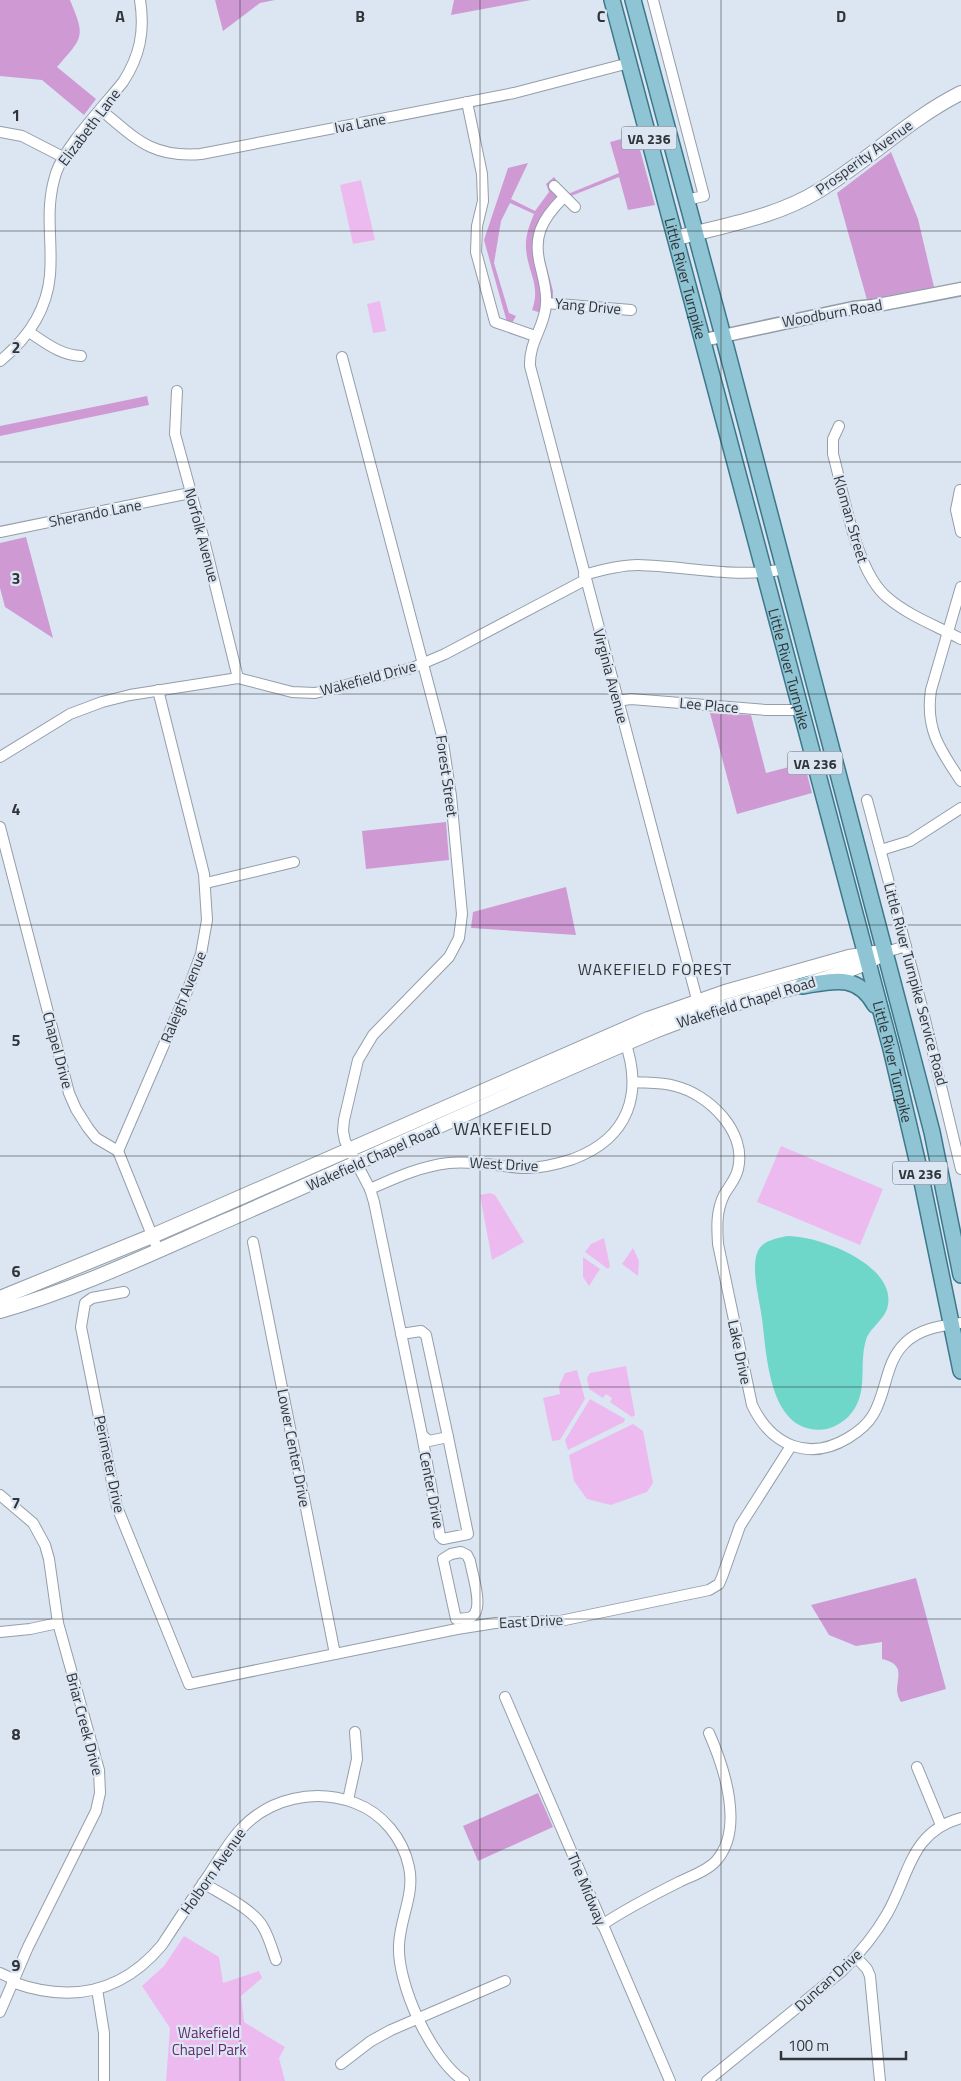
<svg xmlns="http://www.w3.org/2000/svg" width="961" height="2081" viewBox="0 0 961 2081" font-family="'Titillium Web',sans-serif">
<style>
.green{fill:#edbaf0}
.forest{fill:#cf9ad4}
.water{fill:#6fd7ca}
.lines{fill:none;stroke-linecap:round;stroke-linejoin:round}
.minor-casing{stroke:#949ea9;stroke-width:12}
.tertiary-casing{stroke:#949ea9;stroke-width:15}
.secondary-casing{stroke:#949ea9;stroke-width:16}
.primary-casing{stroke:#3d788a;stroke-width:18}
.minor{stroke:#fff;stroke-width:10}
.tertiary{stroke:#fff;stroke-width:12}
.secondary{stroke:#fff;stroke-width:14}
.primary{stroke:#8ec4d3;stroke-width:15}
.grid{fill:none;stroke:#313539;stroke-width:1;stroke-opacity:0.55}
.labels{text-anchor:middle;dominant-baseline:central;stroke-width:4.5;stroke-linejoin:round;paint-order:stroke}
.shield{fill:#dce6f2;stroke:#646a70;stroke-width:1}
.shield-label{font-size:14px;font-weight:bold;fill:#313539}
.street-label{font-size:15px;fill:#313539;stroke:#dce6f2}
.park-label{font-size:15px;fill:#68296e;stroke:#dce6f2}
.neighbourhood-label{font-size:16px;letter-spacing:1px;fill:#313539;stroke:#dce6f2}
.quarter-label{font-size:18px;letter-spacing:1px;fill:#313539;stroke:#dce6f2}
.grid-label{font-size:16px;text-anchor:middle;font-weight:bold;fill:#313539;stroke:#dce6f2;stroke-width:4.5;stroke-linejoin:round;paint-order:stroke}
</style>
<rect width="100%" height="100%" fill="#dce6f2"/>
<g class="green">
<polygon points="361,180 375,240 353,244 340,185"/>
<polygon points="380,301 386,331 373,333 367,304"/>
<polygon points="781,1146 883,1189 860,1245 757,1202"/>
<polygon points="490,1193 495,1195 524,1242 492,1260 480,1195"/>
<polygon points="604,1238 610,1266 608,1269 585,1252 591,1244"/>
<polygon points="633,1248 639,1261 638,1276 622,1264"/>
<polygon points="583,1257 600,1269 589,1286 583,1277"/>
<polygon points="626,1366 635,1415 632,1417 610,1402 612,1398 606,1394 603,1398 589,1389 587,1378 590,1373"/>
<polygon points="577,1370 585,1399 560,1440 552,1441 543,1398 560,1394 559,1386 565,1373"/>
<polygon points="590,1399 625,1419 624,1422 568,1450 565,1440"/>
<polygon points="633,1424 643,1431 653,1483 647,1492 611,1505 587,1499 574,1481 569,1455"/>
<polygon points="184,1936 219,1957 223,1983 259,1971 262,1978 241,1996 244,2022 285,2047 279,2058 285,2081 166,2081 170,2028 142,1986 164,1966"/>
</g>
<g class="forest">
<path d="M 0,0 L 70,0 C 86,38 83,37 57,67 L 96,99 L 84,115 L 42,80 L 0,76 Z"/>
<polygon points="215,0 275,0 260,3 223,31"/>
<polygon points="454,0 531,0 451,15"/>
<path d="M 636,135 L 655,205 L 628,210 L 619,177 L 571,196 L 577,202 L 571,208 L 567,205 L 560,205 L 544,230 L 542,249 L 553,291 L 553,300 L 548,319 L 541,313 L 532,310 C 541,285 528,273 526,249 C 525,237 529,226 534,214 L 510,203 L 501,221 L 494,263 L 509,313 L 516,316 L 511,325 L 510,333 L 484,240 L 508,168 L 528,163 L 511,199 L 535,211 L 549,192 L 546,184 L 554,177 L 568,194 L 619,173 L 610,142 Z"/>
<polygon points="891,152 918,219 934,287 867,300 837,193"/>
<polygon points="147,396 149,405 0,436 0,426"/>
<polygon points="26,537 53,638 5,607 0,588 0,543"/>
<polygon points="710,713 751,715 766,773 804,763 812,793 737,814"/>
<polygon points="446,822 449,860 366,869 362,831"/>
<polygon points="566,887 576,935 471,928 473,912"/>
<path d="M 916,1578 L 946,1689 L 901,1702 C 899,1699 897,1694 897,1690 C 898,1675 904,1664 882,1659 L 882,1642 L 856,1646 L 829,1635 L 811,1605 Z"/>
<polygon points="538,1793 553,1827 478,1861 463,1826"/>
</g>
<path class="water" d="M 788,1236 C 819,1236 895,1264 888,1305 C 886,1319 870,1327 866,1340 C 858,1366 870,1393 849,1416 C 843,1422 835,1427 827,1429 C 769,1438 767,1356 762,1319 C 760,1301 750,1267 758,1251 C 763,1240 778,1238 788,1236 Z"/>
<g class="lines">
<defs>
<g id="minor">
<polyline points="653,0 704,196 686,200"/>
<polyline points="467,102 482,174 483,201 477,226 476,252 495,322 535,336"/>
<path d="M 101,110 C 136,139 152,158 201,154 L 514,93 L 629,63"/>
<polyline points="0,132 22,136 63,157"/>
<polyline points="554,186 575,207"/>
<path d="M 564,197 C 541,220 532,237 541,269 C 544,281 547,292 546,304 C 545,327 529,341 530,366 L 699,1007"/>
<polyline points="546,303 631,310"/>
<path d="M 29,332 C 46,343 60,355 81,356"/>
<polyline points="342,357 442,736 451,796 462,914 459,938 449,957 373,1035 358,1060 344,1120 343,1131 345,1141 370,1189 374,1202 422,1435 440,1536 443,1539 468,1534 448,1437"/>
<path d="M 0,361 C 27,339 47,310 50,275 C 53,238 44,211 56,173 C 65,146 104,106 123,82 C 140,56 145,31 140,0"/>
<polyline points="177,391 175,434 178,445 204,540 238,678"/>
<path d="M 839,426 L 833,439 L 833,454 C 844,494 856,573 888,598 C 909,616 937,626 961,639"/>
<polyline points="960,490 956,510 961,532"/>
<polyline points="0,532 190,493"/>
<path d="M 584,575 C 601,570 619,565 638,565 C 687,566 735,579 785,569"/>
<path d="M 961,587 L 931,690 C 925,729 940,750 961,781"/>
<polyline points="617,701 631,699 766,710 801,710"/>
<polyline points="0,757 70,714 102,702 130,695 238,678 292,692 315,693 412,668 445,654 585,580"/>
<polyline points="867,800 921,1003 961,1169"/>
<polyline points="0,827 69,1093 76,1109 88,1128 96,1138 118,1151 158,1250"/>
<polyline points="881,850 910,841 961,808"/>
<polyline points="206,883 294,862"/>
<polyline points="886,952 906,946"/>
<path d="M 633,1082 C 647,1083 661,1082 675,1086 C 708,1094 747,1131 738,1169 C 736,1179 729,1186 724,1195 C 716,1211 717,1228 718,1244 L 752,1405 C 771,1445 808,1462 848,1438 C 858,1432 867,1425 873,1415 C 887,1392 885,1362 905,1343 C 920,1328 941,1326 961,1323"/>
<polyline points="118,1151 188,989 201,954 207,920 204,874 158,690"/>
<path d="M 370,1189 C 395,1178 421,1166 449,1163 C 475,1160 499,1167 525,1168 C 541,1168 558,1164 573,1159 C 629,1138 644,1093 624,1039"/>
<polyline points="253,1242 335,1654"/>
<polyline points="124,1292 92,1298 85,1303 81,1327 117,1507 189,1684 457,1629 495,1623 560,1621 709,1590 719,1584 722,1577 740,1526 791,1446"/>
<polyline points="401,1334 421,1331 426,1335 448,1437 429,1441 422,1435"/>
<polyline points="0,1495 33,1523 45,1545 49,1559 58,1623 99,1770 100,1793 96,1811 28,1947 0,2012"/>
<path d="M 461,1552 L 467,1555 L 470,1561 C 472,1574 485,1610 471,1617 C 467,1619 460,1618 456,1619 L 443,1559 L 451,1554 Z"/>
<polyline points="0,1632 30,1629 58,1623"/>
<polyline points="505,1697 670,2081"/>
<polyline points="917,1767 941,1825"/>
<polyline points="348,1800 357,1759 355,1732"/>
<path d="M 203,1883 C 221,1894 253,1909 263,1927 C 269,1937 272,1949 276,1960"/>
<path d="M 602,1925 C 627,1908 653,1895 679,1882 C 691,1876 707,1871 716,1861 C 745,1829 724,1767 709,1733"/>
<polyline points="856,1957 867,1969 870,1976 880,2081"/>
<polyline points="0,1973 13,1979"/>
<path d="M 12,1982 C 70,2003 121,1994 162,1945 C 177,1922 192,1899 208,1876 C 218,1861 228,1843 240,1830 C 269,1798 315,1788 355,1803 C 382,1813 403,1838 409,1867 C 415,1894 400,1918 399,1945 C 397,1984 431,2059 464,2081"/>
<polyline points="97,1989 104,2033 104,2081"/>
<polyline points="341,2064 371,2041 391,2030 505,1981"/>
<path d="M 707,2081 L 842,1971 C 859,1954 875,1935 887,1914 C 910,1874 910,1832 961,1818"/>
</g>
<polyline id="tertiary" points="704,340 853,308 873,306 961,289"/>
<g id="secondary">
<path d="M 677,238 C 725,225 777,217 820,190 C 869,160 909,119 961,93"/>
<polyline points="0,1298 152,1236 648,1019 725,992 849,957 875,953"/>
<path d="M 0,1311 C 77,1289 150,1254 223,1222 C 366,1160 507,1094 650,1033 C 690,1016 732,1005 773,993 C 812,983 851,973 886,952"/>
</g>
<g id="primary">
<path id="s1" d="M 612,0 L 891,1049 L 921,1177 L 961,1371"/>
<polyline points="633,0 726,347 918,1078 932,1132 961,1275"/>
<path d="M 802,986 C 833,981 857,973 875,1005"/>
</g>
</defs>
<use href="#minor" class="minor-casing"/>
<use href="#tertiary" class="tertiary-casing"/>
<use href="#secondary" class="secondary-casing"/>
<use href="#primary" class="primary-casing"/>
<use href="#minor" class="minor"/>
<use href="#tertiary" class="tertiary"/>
<use href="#secondary" class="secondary"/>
<use href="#primary" class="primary"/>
</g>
<path class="grid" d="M 240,0 L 240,2081M 480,0 L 480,2081M 721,0 L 721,2081M 0,231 L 961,231M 0,462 L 961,462M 0,694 L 961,694M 0,925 L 961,925M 0,1156 L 961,1156M 0,1387 L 961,1387M 0,1619 L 961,1619M 0,1850 L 961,1850"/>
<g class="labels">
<g class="shield">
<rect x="621.5" y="126.5" width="55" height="23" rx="4"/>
<rect x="787.5" y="751.5" width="55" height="23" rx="4"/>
<rect x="892.5" y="1161.5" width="55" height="23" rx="4"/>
</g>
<g class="shield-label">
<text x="649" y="138">VA 236</text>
<text x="815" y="763">VA 236</text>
<text x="920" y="1173">VA 236</text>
</g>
<g class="street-label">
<text transform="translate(360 123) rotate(-11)">Iva Lane</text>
<text transform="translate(89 127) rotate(-53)">Elizabeth Lane</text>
<text transform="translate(864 157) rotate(-36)">Prosperity Avenue</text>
<text stroke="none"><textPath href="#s1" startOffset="288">Little River Turnpike</textPath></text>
<text transform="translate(588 306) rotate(5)">Yang Drive</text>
<text transform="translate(832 313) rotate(-10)">Woodburn Road</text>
<text transform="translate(95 513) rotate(-11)">Sherando Lane</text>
<text transform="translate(851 519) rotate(74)">Kloman Street</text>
<text transform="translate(202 535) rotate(75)">Norfolk Avenue</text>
<text stroke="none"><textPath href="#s1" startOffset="692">Little River Turnpike</textPath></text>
<text transform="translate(611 676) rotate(75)">Virginia Avenue</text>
<text transform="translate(368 678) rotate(-15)">Wakefield Drive</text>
<text transform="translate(709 705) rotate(5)">Lee Place</text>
<text transform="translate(447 776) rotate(82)">Forest Street</text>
<text transform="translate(916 984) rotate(75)">Little River Turnpike Service Road</text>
<text transform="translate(183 997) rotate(-68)">Raleigh Avenue</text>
<text transform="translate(746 1002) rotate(-17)">Wakefield Chapel Road</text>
<text transform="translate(58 1050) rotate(75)">Chapel Drive</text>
<text stroke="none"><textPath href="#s1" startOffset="1098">Little River Turnpike</textPath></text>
<text transform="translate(373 1157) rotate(-24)">Wakefield Chapel Road</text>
<text transform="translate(504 1164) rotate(3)">West Drive</text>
<text transform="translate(740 1352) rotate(78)">Lake Drive</text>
<text transform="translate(294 1448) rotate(79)">Lower Center Drive</text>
<text transform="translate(110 1464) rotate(78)">Perimeter Drive</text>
<text transform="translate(432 1490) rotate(79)">Center Drive</text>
<text transform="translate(531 1621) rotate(-3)">East Drive</text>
<text transform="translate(85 1724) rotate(75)">Briar Creek Drive</text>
<text transform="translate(213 1871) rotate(-55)">Holborn Avenue</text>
<text transform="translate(587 1889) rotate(67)">The Midway</text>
<text transform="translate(828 1980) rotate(-42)">Duncan Drive</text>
</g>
<g class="park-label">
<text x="209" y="2032">Wakefield<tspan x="209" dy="17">Chapel Park</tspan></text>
</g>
<g class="neighbourhood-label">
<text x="655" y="969">WAKEFIELD FOREST</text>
</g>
<g class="quarter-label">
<text x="503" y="1128">WAKEFIELD</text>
</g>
</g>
<g class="grid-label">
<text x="120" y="22">A</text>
<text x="360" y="22">B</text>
<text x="601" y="22">C</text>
<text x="841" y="22">D</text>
<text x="16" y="121">1</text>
<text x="16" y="353">2</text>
<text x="16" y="584">3</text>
<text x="16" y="815">4</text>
<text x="16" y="1046">5</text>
<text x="16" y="1277">6</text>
<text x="16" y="1509">7</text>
<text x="16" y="1740">8</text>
<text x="16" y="1971">9</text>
</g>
<path d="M781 2051v8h125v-8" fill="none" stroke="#313539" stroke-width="2.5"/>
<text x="788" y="2051" font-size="15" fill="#313539" stroke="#dce6f2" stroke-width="4" paint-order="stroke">100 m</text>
</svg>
